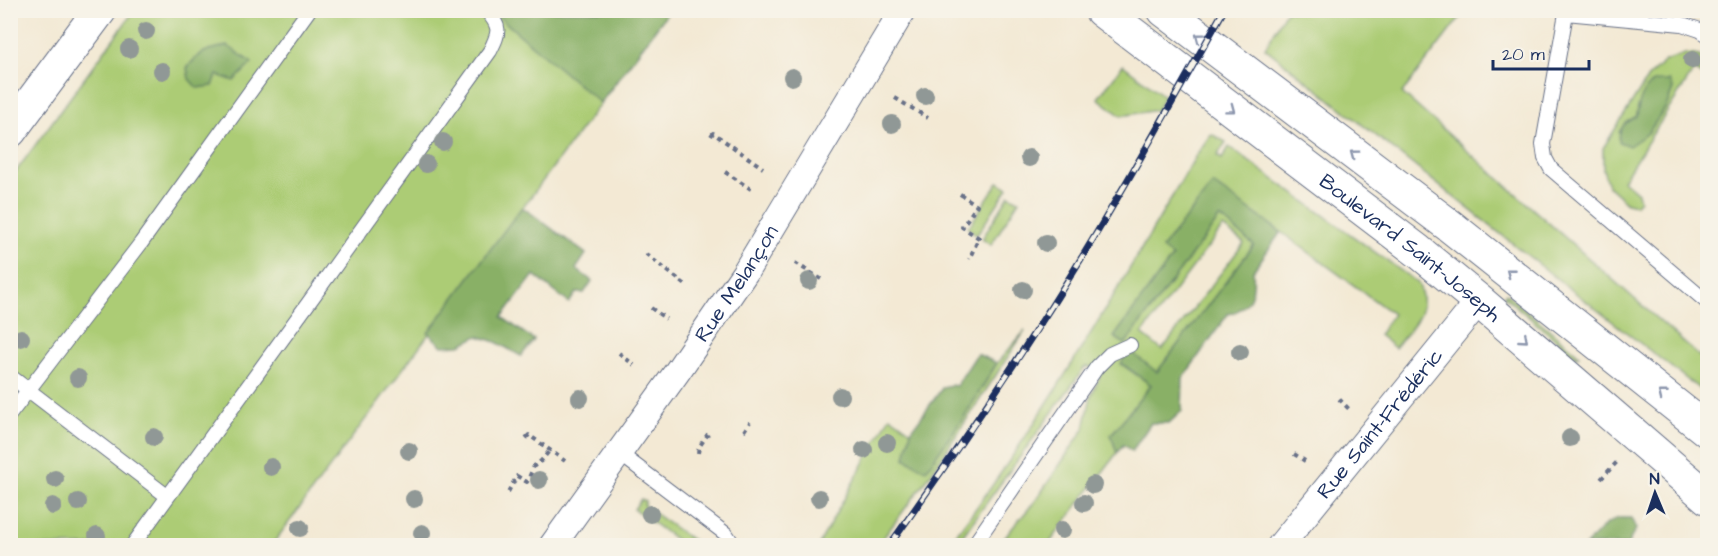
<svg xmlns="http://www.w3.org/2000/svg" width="1718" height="556" viewBox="0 0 1718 556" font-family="'Architects Daughter',sans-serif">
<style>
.green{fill:#accc74;stroke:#647e69;stroke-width:1.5;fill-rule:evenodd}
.forest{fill:#89b066;stroke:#527062;stroke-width:1.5}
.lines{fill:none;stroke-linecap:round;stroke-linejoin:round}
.lane-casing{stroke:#677087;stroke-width:16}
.street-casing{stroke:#677087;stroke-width:28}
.secondary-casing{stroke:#677087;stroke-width:35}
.primary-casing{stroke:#677087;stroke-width:35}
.path{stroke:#677087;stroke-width:4;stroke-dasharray:4.5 4.5;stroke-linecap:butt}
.lane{stroke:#fff;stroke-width:14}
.street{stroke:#fff;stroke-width:26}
.secondary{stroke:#fff;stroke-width:33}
.primary{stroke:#fff;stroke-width:33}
.rail-casing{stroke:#1b2f5e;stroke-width:7}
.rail{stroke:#f7f3e8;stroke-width:4.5;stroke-dasharray:14;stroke-linecap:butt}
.tree{fill:#909896}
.oneway{stroke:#8d97ae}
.labels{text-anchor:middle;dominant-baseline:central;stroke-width:4.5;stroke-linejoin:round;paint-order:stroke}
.street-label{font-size:21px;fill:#1b2f5e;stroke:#f7f3e8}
</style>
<rect width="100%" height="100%" fill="#f7f3e8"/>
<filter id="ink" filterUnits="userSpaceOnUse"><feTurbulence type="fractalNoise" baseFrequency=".0167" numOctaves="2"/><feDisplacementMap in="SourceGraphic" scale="12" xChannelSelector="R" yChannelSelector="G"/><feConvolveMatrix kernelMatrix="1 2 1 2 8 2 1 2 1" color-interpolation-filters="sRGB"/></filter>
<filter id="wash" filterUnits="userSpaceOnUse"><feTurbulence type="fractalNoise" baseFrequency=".008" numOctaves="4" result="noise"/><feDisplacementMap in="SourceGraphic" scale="24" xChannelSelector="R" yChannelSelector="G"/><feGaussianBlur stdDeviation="1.35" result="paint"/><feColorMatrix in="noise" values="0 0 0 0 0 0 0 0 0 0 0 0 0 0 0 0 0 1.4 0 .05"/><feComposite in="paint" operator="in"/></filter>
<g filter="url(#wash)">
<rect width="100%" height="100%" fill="#f3e9d4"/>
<g class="green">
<polygon points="134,11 669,11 272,545 11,546 11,178"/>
<polygon points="1286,11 1465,11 1402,93 1707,363 1707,395 1560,281 1265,48"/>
<path d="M 1685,54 L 1699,56 L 1707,62 L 1707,79 L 1694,70 L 1623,180 L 1638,193 L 1640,200 L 1635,205 L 1627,203 L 1608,186 L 1603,169 L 1603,148 L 1649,76 L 1665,61 ZM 1673,89 L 1666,107 L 1648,133 L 1619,132 L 1625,123 L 1637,116 L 1638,105 Z"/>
<polygon points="1123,65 1164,96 1157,110 1121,116 1098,98"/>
<path d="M 1211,134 L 1226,142 L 1217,156 L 1222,159 L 1229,147 L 1418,283 C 1431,312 1412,326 1395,348 L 1379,335 L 1393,314 L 1281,232 L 1213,185 L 1162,249 L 1173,257 L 1125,344 L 1220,217 L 1254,245 L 1157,372 L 1121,364 L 1151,385 L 1111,435 L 1117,453 L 1048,545 L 998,545 L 1036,500 L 1084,429 L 1091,396 L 1100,376 L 1090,367 L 1085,367 L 956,545 L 947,546 C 987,496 1022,443 1056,389 C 1105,312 1151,233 1197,154 ZM 1223,227 L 1244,243 L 1162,350 L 1142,334 Z"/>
<polygon points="998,182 1008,188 977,235 968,228"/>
<polygon points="1009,195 1019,200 991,245 982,239"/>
<polygon points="1506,293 1579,355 1576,357 1504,296"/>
<polygon points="1025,331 928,478 878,545 818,546 890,416 911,431 905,458 964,417 997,363"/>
<polygon points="641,499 645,501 644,506 699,545 683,545 634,509"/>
</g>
<g class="forest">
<polygon points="492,11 669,11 600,103"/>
<path d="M 228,46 L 252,63 L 234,81 L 217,75 L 213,86 L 197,88 L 189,79 L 187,68 C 200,51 208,49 228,46 Z"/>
<path d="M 1669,81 L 1673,89 L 1666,107 L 1648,133 L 1629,146 L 1619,142 C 1619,126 1624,123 1637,116 C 1638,104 1643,88 1654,82 C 1658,81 1665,81 1669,81 Z"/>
<path d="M 1213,184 L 1281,232 L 1253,271 C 1255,292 1251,309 1228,314 L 1183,378 L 1182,411 L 1169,423 L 1151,423 L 1132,451 L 1123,445 L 1117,453 L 1111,435 L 1151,385 L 1121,363 L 1130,351 L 1157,372 L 1254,245 L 1220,217 L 1125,344 L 1114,337 L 1172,257 L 1162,248 Z"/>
<polygon points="521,208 525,209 586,254 576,269 592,281 584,293 576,293 569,303 534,275 502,317 534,340 521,356 496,342 478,336 460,345 442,346 428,333"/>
<polygon points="977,354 997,363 964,417 926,470 905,458 911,431 943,387 951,385 956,386"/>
<polygon points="1618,518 1631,518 1636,529 1627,545 1586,545 1605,525"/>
</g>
</g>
<g filter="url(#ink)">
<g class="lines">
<defs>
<g id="lane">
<polyline points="1708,35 1700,30 1682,24 1566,13 1543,144 1545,158 1551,169 1708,303"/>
<polyline points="10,376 167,496"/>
<polyline points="10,414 141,243 309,10"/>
<polyline points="619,453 726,534 734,546"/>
<path d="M 132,546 L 307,305 L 490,51 C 500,31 501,27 486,10"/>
<polyline points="973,546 1097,367 1110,354 1130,345"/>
</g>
<g id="street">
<path id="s1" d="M 552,546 L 677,372 L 746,271 L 903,10"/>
<path id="s2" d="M 1280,546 L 1479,301"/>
</g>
<polyline id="secondary" points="10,131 100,10"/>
<g id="primary">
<path id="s3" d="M 1101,10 L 1418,251 L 1479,301 L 1708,498"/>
<polyline points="1164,10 1450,226 1708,431"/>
</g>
</defs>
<use href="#lane" class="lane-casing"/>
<use href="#street" class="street-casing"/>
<use href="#secondary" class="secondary-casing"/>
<use href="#primary" class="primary-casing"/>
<g class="path">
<polyline points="895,98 928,118"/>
<polyline points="711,136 713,133 763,168"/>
<polyline points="725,172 751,189"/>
<polyline points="960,194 977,205 962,227 979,238 969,259"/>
<polyline points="646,254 687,286"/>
<polyline points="795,263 821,279"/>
<polyline points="651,308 666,319"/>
<polyline points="619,353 634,365"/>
<polyline points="1339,399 1349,409"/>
<polyline points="744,431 750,422"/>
<polyline points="526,438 529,435 565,461"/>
<polyline points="698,453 699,447 708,434"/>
<polyline points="1294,454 1305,461"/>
<polyline points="1601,479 1617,462"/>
<polyline points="508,492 517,476 527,482 534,466 541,461 550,450"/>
</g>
<use href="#lane" class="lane"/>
<use href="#street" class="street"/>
<use href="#secondary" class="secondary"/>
<use href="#primary" class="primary"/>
<defs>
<path id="rail" d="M 889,546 C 960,446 1030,344 1093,239 C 1138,164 1181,87 1224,10"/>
</defs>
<use href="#rail" class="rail-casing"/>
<use href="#rail" class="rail"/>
</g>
<g class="tree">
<circle cx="146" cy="31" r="9"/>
<circle cx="129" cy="49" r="9"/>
<circle cx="1692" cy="60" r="9"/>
<circle cx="162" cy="71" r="9"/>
<circle cx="792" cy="77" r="9"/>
<circle cx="925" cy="96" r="9"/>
<circle cx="892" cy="124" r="9"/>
<circle cx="443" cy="142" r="9"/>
<circle cx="1029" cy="158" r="9"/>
<circle cx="426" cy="164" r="9"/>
<circle cx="1046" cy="243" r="9"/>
<circle cx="809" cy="281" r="9"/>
<circle cx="1023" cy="290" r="9"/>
<circle cx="21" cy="338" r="9"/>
<circle cx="1240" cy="352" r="9"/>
<circle cx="78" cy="378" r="9"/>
<circle cx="840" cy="396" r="9"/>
<circle cx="580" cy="398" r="9"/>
<circle cx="154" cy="437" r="9"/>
<circle cx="1570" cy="438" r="9"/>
<circle cx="887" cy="443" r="9"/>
<circle cx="864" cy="450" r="9"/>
<circle cx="409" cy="451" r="9"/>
<circle cx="271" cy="467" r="9"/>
<circle cx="55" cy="479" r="9"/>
<circle cx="539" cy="480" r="9"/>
<circle cx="1093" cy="485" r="9"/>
<circle cx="819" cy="498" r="9"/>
<circle cx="414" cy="499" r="9"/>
<circle cx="78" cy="502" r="9"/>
<circle cx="1084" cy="503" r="9"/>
<circle cx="53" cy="506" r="9"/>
<circle cx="650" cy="514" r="9"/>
<circle cx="300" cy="528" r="9"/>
<circle cx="1062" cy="530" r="9"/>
<circle cx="422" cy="533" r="9"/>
<circle cx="97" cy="536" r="9"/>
</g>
<defs><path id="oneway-chevron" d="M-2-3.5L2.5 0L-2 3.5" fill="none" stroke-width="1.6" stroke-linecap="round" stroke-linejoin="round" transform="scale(1.5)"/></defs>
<g class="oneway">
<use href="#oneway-chevron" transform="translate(1199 37) rotate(-143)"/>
<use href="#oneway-chevron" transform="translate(1231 109) rotate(37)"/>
<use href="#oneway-chevron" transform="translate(1354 154) rotate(-143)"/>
<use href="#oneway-chevron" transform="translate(1510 272) rotate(-142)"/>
<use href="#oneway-chevron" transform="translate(1524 339) rotate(41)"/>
<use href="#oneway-chevron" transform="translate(1662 394) rotate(-141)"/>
</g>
</g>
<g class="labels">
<g class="street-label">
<text stroke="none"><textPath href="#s3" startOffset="390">Boulevard Saint-Joseph</textPath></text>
<text stroke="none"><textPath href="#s1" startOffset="321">Rue Melançon</textPath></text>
<text stroke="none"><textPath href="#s2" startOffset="158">Rue Saint-Frédéric</textPath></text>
</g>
</g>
<rect width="1718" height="556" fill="none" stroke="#f7f3e8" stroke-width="36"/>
<g transform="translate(1655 493) rotate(358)" stroke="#f7f3e8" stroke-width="4.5" paint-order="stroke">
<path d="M0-4.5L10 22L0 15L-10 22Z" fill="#1b2f5e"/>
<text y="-9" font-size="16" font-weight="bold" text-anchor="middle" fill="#1b2f5e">N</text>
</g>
<path d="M1493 60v9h96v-9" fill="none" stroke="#1b2f5e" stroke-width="3"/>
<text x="1502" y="60" font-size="18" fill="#1b2f5e" stroke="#f7f3e8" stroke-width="4.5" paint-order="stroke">20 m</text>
</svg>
